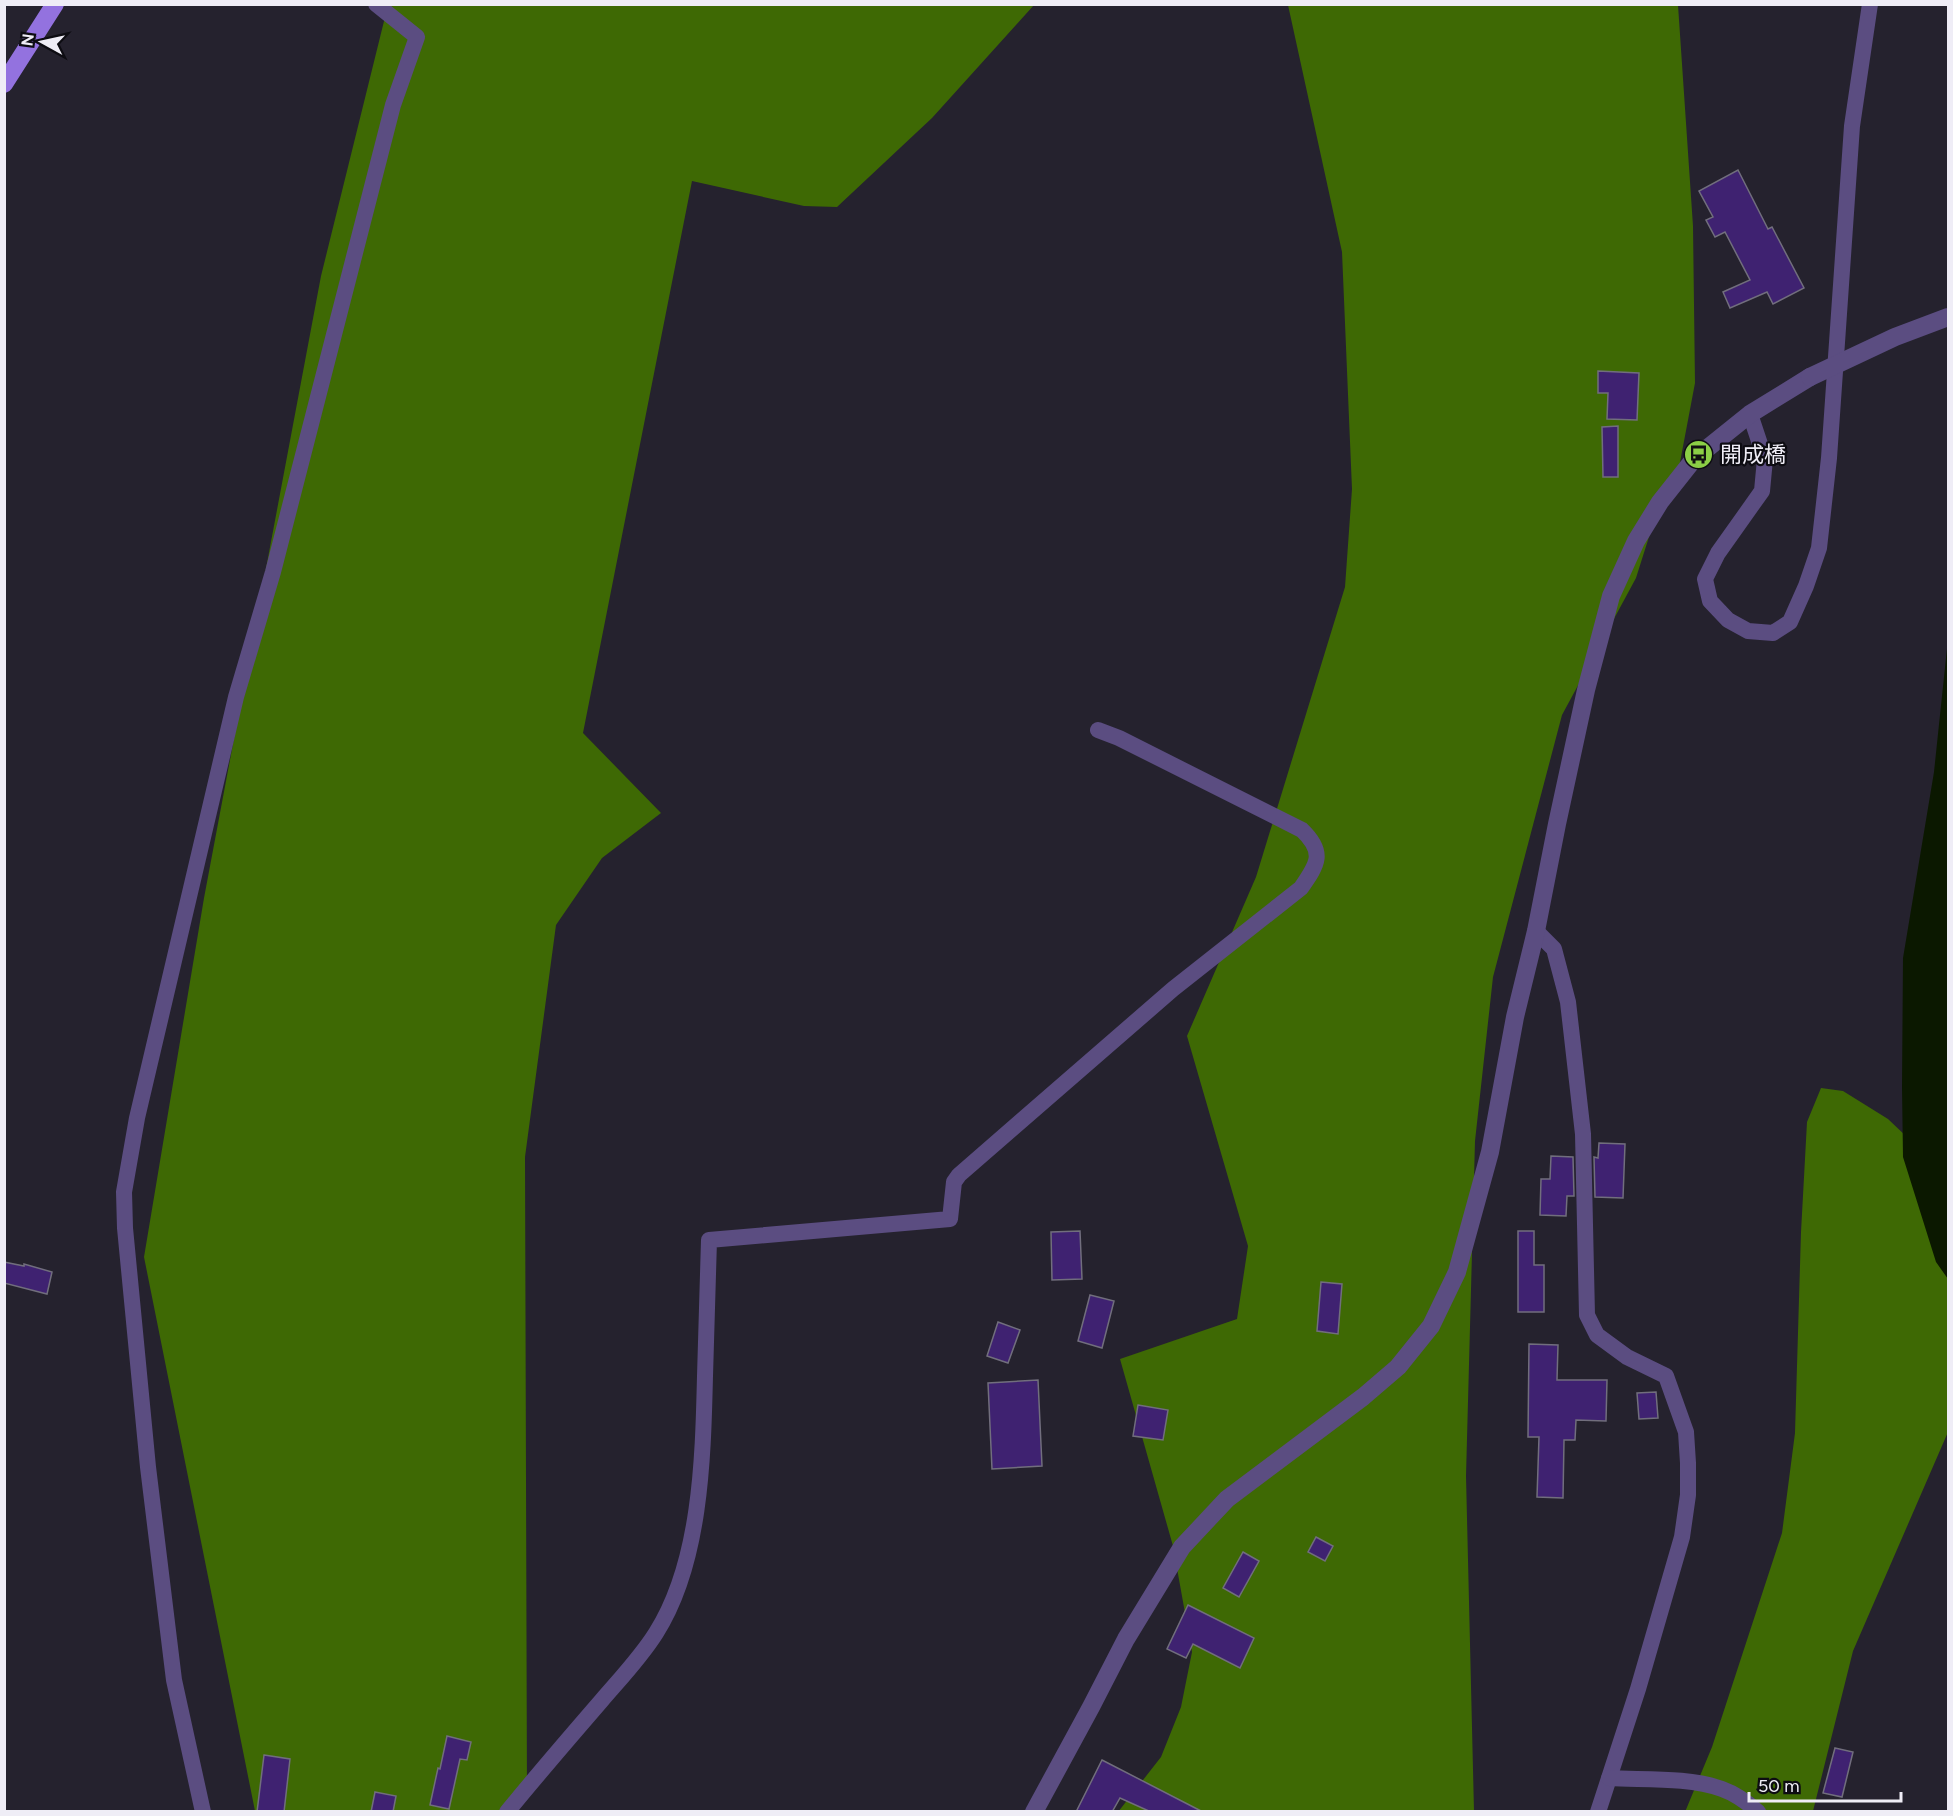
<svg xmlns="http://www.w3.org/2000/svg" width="1953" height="1816" viewBox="0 0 1953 1816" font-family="Figtree,'Noto Sans JP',sans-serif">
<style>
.forest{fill:#3e6904}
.water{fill:#0b1800}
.building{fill:#3f2271;stroke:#716e7d;stroke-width:1.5}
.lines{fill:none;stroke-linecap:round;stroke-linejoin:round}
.minor{stroke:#5b4d81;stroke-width:16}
.tertiary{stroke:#5b4d81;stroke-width:18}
.primary{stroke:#9372df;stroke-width:18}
.tertiary-bridge{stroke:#5b4d81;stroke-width:18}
.labels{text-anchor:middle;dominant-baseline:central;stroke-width:4.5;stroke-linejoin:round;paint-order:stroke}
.poi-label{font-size:22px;fill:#efedf6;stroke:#0d0c12;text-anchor:start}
</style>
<rect width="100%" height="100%" fill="#25222e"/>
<g class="forest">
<polygon points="388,5 1034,5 932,118 837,207 804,206 692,181 583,733 661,813 602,858 556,925 525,1157 527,1796 503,1811 255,1811 144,1257 204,898 321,276"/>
<polygon points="1288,5 1678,5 1693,226 1695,383 1678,473 1660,502 1636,578 1562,715 1493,977 1475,1141 1466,1476 1474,1811 1118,1812 1161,1757 1181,1707 1192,1652 1173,1546 1120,1359 1237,1319 1248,1246 1187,1036 1256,877 1345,587 1352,489 1342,252"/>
<polygon points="1821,1088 1843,1091 1888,1119 1927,1156 1948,1184 1948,1432 1853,1651 1813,1811 1685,1812 1712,1747 1782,1533 1795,1433 1801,1232 1807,1122"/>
</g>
<polygon class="water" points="1948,639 1948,1279 1936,1262 1903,1157 1902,1087 1903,958 1934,772"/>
<g class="building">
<polygon points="1738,170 1768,229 1772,227 1804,288 1773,304 1767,292 1730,308 1723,292 1750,280 1725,232 1715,237 1706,220 1713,217 1699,191"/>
<polygon points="1598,371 1639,373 1637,420 1607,419 1608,393 1598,393"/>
<polygon points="1618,426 1618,477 1603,477 1602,427"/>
<polygon points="1599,1143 1625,1144 1623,1198 1595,1197 1594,1157 1598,1158"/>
<polygon points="1551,1156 1573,1157 1574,1196 1567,1196 1566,1216 1540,1215 1541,1179 1550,1179"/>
<polygon points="1080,1231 1082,1279 1052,1280 1051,1232"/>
<polygon points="1518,1231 1534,1231 1534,1265 1544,1265 1544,1312 1518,1312"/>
<polygon points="4,1262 24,1266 24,1264 52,1272 47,1294 4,1283"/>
<polygon points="1321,1282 1342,1284 1338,1334 1317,1331"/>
<polygon points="1090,1295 1114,1301 1102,1348 1078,1341"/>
<polygon points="998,1322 1020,1330 1008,1363 987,1356"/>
<polygon points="1529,1344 1558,1345 1557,1380 1607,1380 1606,1421 1576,1420 1575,1440 1564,1440 1563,1498 1537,1497 1539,1437 1528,1437"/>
<polygon points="1038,1380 1042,1466 992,1469 988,1383"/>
<polygon points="1656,1392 1658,1418 1639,1419 1637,1393"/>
<polygon points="1138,1405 1168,1410 1163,1440 1133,1436"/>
<polygon points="1316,1537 1333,1546 1325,1561 1308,1552"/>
<polygon points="1243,1552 1259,1561 1239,1597 1223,1588"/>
<polygon points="1188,1605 1254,1638 1240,1668 1193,1644 1186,1658 1167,1649"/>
<polygon points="447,1736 471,1742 467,1760 460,1759 449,1809 430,1805 438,1768 440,1769"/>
<polygon points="1835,1748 1853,1752 1842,1797 1823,1793"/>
<polygon points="264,1755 290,1759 284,1812 257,1812"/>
<polygon points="1102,1760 1203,1812 1151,1812 1120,1798 1112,1812 1076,1812"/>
<polygon points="375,1792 396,1796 393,1812 371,1812"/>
</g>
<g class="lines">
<g class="minor">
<polyline points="1750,414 1765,459 1762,491 1718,553 1705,579 1710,601 1728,620 1748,631 1773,633 1790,622 1806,586 1819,548 1829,458 1852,126 1870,4"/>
<polyline points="1536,931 1554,949 1568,1002 1583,1134 1587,1315 1597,1335 1627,1357 1666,1376 1686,1432 1688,1463 1688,1495 1682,1537 1638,1689 1598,1812"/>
<path d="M 1609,1778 C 1644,1780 1689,1777 1722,1789 C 1736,1794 1747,1802 1758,1812"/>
<polyline points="203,1812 174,1680 148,1467 125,1228 124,1192 137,1118 236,697 273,572 393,105 417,37 376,4"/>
<path d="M 507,1812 C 538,1774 570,1737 602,1700 C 620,1679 641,1657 656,1633 C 701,1562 703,1458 705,1376 C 706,1331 708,1285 709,1240 L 950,1219 L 954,1182 L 959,1175 L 1173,989 L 1301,888 C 1317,865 1326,853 1302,830 L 1119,738 L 1098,730"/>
</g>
<polyline class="tertiary" points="1034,1812 1091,1707 1126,1639 1182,1547 1227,1499 1363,1397 1398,1367 1431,1326 1457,1272 1490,1152 1515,1017 1536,931 1557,824 1586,690 1611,596 1636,541 1660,502 1694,459 1750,414 1810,377"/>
<polyline class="primary" points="4,84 55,4"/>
<polyline class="tertiary-bridge" points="1810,377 1895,337 1948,317"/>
</g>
<defs>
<symbol id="bus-disc" viewBox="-11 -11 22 22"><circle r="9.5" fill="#8bce46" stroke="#0d0c12"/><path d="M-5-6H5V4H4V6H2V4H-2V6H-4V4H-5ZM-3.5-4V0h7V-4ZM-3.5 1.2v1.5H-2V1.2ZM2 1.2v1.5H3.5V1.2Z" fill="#111"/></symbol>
</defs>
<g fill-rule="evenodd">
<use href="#bus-disc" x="1682" y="438" width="33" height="33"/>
</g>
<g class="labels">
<g class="poi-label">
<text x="1720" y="454">開成橋</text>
</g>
</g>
<rect width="1953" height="1816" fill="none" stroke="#efedf6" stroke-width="12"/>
<g transform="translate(42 42) rotate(278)" stroke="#0d0c12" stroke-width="4.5" paint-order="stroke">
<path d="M0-4.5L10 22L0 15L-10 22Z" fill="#efedf6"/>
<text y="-9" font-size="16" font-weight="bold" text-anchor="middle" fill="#efedf6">N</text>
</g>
<path d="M1749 1792v9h152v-9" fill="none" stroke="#efedf6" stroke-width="3"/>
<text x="1758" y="1792" font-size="18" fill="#efedf6" stroke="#0d0c12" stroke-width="4.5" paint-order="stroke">50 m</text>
</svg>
